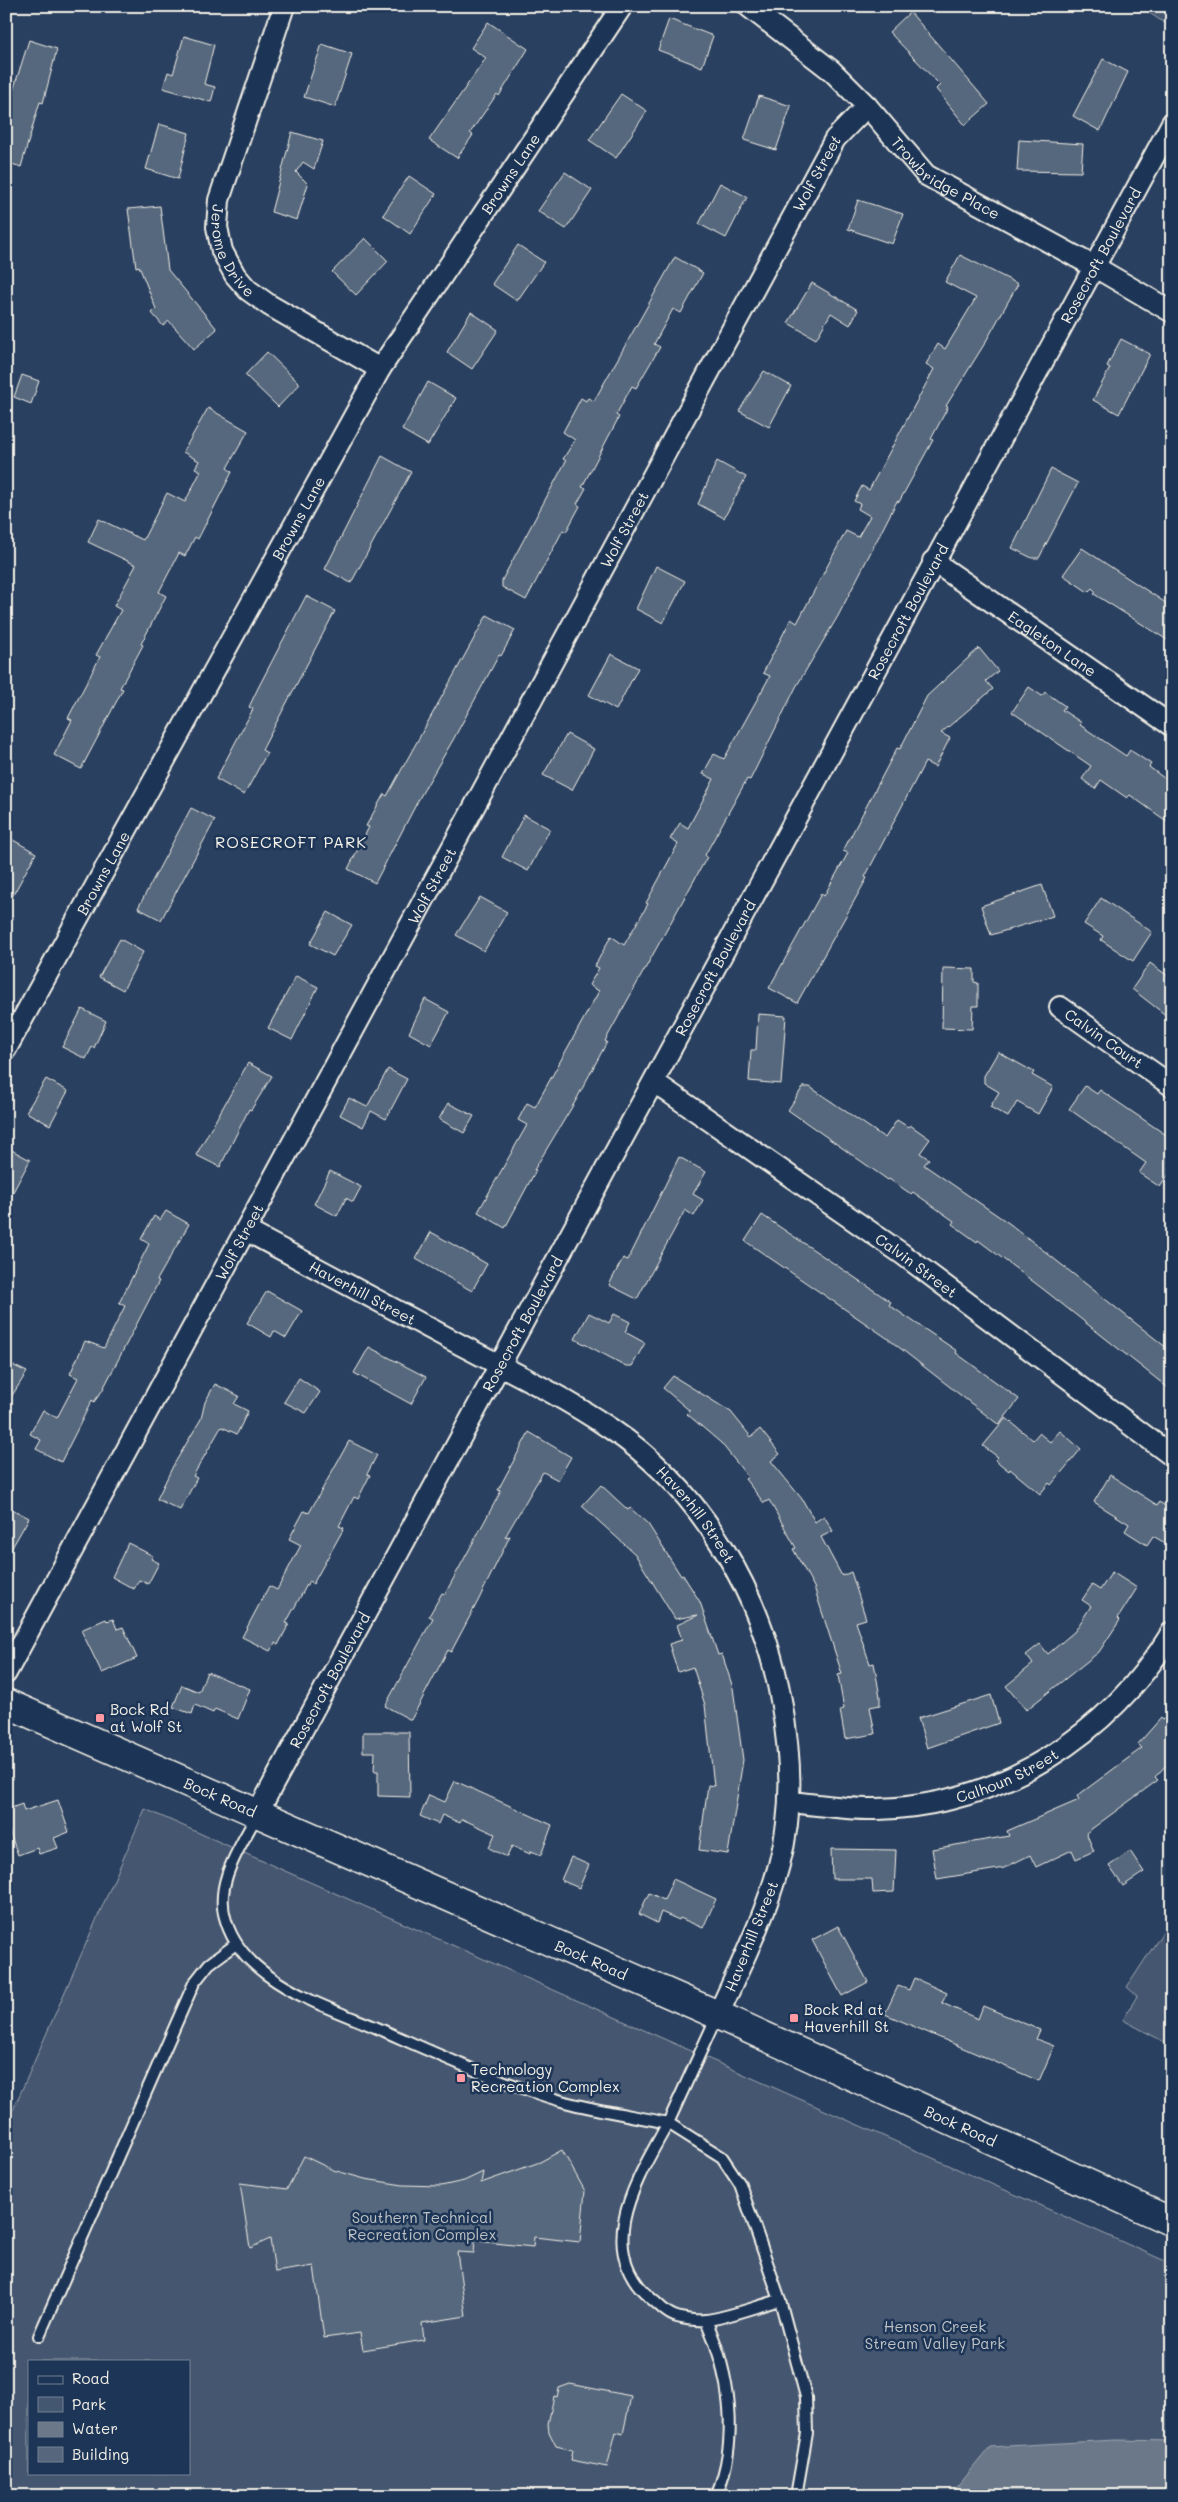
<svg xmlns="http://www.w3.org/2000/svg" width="1178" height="2502" viewBox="0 0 1178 2502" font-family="Mali,sans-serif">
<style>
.green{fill:#445771;stroke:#9ca4ac;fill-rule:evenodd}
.water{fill:#6a788a;stroke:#a1a8b0}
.building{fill:#56677d;stroke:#f4f1e8}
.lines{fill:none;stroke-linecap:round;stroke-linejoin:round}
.service-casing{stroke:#f4f1e8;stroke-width:14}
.minor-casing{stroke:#f4f1e8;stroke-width:24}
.secondary-casing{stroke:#f4f1e8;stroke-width:31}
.service{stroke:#1d3557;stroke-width:10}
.minor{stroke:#1d3557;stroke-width:20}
.secondary{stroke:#1d3557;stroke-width:28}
.poi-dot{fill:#ff9aa2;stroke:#1d3557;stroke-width:2}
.labels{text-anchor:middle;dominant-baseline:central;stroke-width:5;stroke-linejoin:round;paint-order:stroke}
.street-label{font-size:15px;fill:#f4f1e8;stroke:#1d3557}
.poi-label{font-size:15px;fill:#f4f1e8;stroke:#1d3557;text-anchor:start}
.park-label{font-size:15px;fill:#bfc3c4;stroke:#1d3557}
.neighbourhood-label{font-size:16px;letter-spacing:1px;fill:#f4f1e8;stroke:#1d3557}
</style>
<rect width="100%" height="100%" fill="#2a4060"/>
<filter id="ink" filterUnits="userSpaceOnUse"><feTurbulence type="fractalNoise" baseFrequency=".02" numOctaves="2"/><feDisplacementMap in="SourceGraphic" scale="10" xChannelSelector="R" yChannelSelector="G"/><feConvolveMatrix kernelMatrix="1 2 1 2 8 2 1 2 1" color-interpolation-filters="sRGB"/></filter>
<g filter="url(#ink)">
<g class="green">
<polygon points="1139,6 1172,6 1172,28"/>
<path d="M 145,1809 L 1172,2264 L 1172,2496 L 6,2496 L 6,2126 ZM 29,2361 L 189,2361 L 189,2473 L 29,2473 Z"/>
<polygon points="1172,1918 1172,2046 1123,2020 1137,1996 1127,1987"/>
</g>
<polygon class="water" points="1115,2440 1172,2441 1172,2496 950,2496 990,2447"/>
<g class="building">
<polygon points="910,12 989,104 965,125 936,89 940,85 889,32"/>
<polygon points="669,19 713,36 702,67 658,50"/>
<polygon points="488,22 528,49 499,96 497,94 470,133 473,135 457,158 429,140 486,58 471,48"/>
<polygon points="184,36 214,45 204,84 215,87 211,102 163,88 168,72 173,74"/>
<polygon points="29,40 57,49 43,103 40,102 38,108 21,167 6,162 6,113"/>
<polygon points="322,44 352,54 335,107 304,97"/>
<polygon points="1103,59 1128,72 1100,131 1073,116"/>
<polygon points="621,94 647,111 616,158 589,140"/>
<polygon points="759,96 791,106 776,150 744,140"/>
<polygon points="159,124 189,133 178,179 146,169"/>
<polygon points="292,132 323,141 314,169 303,162 296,172 308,184 297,220 271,212"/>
<polygon points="1019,140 1083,144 1081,172 1017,171"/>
<polygon points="565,172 592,190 566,229 538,211"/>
<polygon points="409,176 436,194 410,234 383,215"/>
<polygon points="720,183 747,197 726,238 699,224"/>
<polygon points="858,200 903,214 892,244 848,229"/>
<polygon points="160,206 168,270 217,329 194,349 169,321 163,326 152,313 156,309 139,266 136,267 128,209"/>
<polygon points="365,238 388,261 356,295 332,272"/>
<polygon points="518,245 544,262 517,301 492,284"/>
<polygon points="960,255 1018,284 985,343 946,406 948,407 931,439 933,440 899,502 897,501 838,616 796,687 750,780 747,779 705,855 707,857 605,1041 607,1042 575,1102 534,1170 536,1170 505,1228 478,1212 527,1125 518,1120 527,1103 535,1107 599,991 589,985 599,968 595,966 611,936 624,945 648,904 646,903 678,844 670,839 680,823 688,828 714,779 703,774 714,754 724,759 770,676 763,673 791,619 797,623 846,531 858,537 870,516 858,509 860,504 854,501 862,486 869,490 934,369 926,364 938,344 945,349 976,298 945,282"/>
<polygon points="675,257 703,273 681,313 673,309 654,344 660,347 636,388 632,386 616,415 619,417 582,487 586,488 577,504 580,506 566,532 563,530 526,600 502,587 502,580 566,461 563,459 575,440 563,432 581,398 586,401 588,398 594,401"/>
<polygon points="812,283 858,310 850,325 831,313 816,339 788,323"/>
<polygon points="471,312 498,330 472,369 447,352"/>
<polygon points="1121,339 1150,354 1119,414 1093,400 1110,368 1107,366"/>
<polygon points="267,352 300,384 278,407 245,375"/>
<polygon points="764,371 791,386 769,427 739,411"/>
<polygon points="22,375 39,381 31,404 14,397"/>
<polygon points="428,382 456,398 428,445 402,430"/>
<polygon points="208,408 248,431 227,468 232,472 198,539 195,537 185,556 179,553 159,592 166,596 141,644 143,645 120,688 123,689 81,769 54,755 72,720 68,718 100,657 96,655 121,610 114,606 136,565 88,542 99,519 143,540 167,493 185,502 201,471 195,468 199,461 183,452"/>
<polygon points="382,456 411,472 351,583 325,569"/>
<polygon points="717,461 746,477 724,518 698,504"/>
<polygon points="1051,469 1078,483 1039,558 1032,558 1012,548"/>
<polygon points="1082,548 1172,607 1172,643 1094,594 1096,592 1092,588 1088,592 1063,575"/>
<polygon points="656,566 685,581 663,623 636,609"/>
<polygon points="306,596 335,611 262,750 267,753 244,795 216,779 253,709 249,707 258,688"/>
<polygon points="487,615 515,630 501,656 499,655 453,740 421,795 375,883 348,869 369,827 366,826 384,794 387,796"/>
<polygon points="979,648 998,671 986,681 993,689 941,733 950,738 935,767 925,762 865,877 867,878 797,1003 769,988 821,894 824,896 848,853 843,851 897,748 900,749 927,696"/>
<polygon points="611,654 638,668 616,710 589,695"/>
<polygon points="1029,687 1042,696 1045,692 1065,706 1062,710 1082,723 1080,725 1126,756 1130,750 1151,764 1149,767 1172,784 1172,825 1130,795 1127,798 1101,780 1095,789 1082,779 1091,766 1012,712"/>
<polygon points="567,734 594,749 572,790 543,775"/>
<polygon points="191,808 215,820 161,920 138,908"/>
<polygon points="524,815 550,829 528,871 502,857"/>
<polygon points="6,836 36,853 6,908"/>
<polygon points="1042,885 1053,916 991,935 981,906"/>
<polygon points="480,897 507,912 484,951 456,935"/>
<polygon points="1101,898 1152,932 1133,961 1101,940 1103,936 1084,924"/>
<polygon points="328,912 352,925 333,956 310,944"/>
<polygon points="120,939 143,952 123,990 99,977"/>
<polygon points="1150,963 1172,979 1172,1020 1132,989"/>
<polygon points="943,968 974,969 974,982 978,983 978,1006 973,1006 972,1029 942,1028"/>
<polygon points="296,976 318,987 292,1040 268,1028"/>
<polygon points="425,999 449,1012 431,1045 409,1033"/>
<polygon points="82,1009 106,1021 94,1048 92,1047 86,1059 62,1047"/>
<polygon points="758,1014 786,1016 781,1084 749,1081 751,1050 756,1050"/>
<polygon points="998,1052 1034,1072 1032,1075 1053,1087 1038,1114 1017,1102 1008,1117 990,1107 999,1092 984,1083 984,1076"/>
<polygon points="248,1063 272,1076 251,1110 249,1109 220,1167 196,1155"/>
<polygon points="388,1069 407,1079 386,1119 371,1111 363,1127 340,1115 349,1098 367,1107"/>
<polygon points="46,1079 68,1091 50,1125 26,1112"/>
<polygon points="1085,1086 1097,1094 1100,1090 1172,1139 1172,1170 1160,1187 1139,1173 1146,1163 1069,1109"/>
<polygon points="803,1087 810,1087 885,1138 897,1120 908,1127 910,1125 930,1139 920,1153 929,1159 924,1165 1010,1224 1172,1352 1172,1391 1043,1289 978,1240 977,1242 952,1224 954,1221 913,1192 911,1194 889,1179 888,1180 788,1110"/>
<polygon points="448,1103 474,1116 464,1133 439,1119"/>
<polygon points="6,1147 30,1160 6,1205"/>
<polygon points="679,1157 706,1172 693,1194 703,1200 694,1216 685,1210 637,1299 609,1285 623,1258 628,1260"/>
<polygon points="330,1171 361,1187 353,1202 346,1198 337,1216 314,1204"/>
<polygon points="166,1211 189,1224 157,1280 159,1281 102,1391 94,1402 92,1400 61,1462 36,1449 41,1440 30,1434 43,1410 57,1418 78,1378 70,1374 85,1341 104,1348 125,1306 119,1303 149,1244 141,1239 154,1216 160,1220"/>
<polygon points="762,1215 891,1302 889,1305 957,1351 956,1353 1019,1399 999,1425 887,1338 745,1241"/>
<polygon points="431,1232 487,1264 472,1291 416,1259"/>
<polygon points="267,1291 302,1311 286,1338 274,1331 271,1337 247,1323"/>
<polygon points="589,1313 609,1323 614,1314 630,1322 625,1332 645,1343 632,1366 626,1366 575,1339"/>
<polygon points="369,1347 426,1377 411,1404 354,1373"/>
<polygon points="6,1362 27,1372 6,1405"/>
<polygon points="673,1376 731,1412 751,1437 760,1429 780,1454 771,1461 802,1499 815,1522 824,1516 833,1531 821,1537 842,1576 851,1572 866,1619 856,1622 870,1664 874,1663 880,1697 880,1705 870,1707 875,1734 845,1739 840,1710 844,1709 838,1675 842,1674 814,1587 793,1549 796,1548 769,1500 764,1503 745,1479 748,1477 721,1443 687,1414 690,1411 663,1388"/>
<polygon points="299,1378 320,1392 306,1413 284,1402"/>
<polygon points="215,1384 239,1396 234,1404 248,1411 237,1434 222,1427 220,1429 193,1476 197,1478 180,1510 157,1499 173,1466 201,1419 205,1402"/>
<polygon points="1006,1418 1033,1440 1039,1433 1050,1442 1060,1431 1081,1449 1051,1485 1049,1483 1040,1494 1010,1469 1009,1471 995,1460 998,1457 983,1446"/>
<polygon points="529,1432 571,1457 558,1480 543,1472 505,1537 510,1536 478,1601 451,1652 448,1650 411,1720 385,1706 433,1618 429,1616 442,1593 445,1594 501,1491 498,1490"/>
<polygon points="349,1441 377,1455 367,1474 370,1475 358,1499 354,1497 339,1526 344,1528 313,1584 309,1581 286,1623 289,1624 278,1645 275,1643 270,1651 242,1637 269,1586 277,1590 301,1545 289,1539 304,1511 309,1513"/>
<polygon points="1110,1475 1157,1505 1159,1502 1172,1510 1172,1547 1153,1536 1147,1545 1125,1531 1129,1524 1094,1502"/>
<polygon points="601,1485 628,1510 630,1508 648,1524 681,1576 683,1575 700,1602 718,1655 722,1654 733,1688 743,1760 728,1854 699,1850 708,1785 714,1786 705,1705 693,1667 678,1672 669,1644 682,1640 677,1625 698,1615 675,1619 635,1554 582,1506"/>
<polygon points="6,1506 29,1518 6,1558"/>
<polygon points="128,1543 153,1556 151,1559 159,1563 148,1584 139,1580 134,1589 112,1577"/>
<polygon points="1112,1572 1137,1588 1118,1618 1120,1620 1099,1652 1026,1710 1006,1686 1033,1664 1026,1655 1040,1644 1048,1654 1075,1631 1091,1606 1082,1600 1092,1585 1100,1590"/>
<polygon points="106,1619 107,1621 113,1619 117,1629 123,1627 137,1658 102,1673 81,1630"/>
<polygon points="207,1672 250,1689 238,1719 215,1709 213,1713 195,1705 192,1714 173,1707 182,1685 199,1692"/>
<polygon points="991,1695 999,1723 927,1748 918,1718"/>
<polygon points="1172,1710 1172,1759 1155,1777 1158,1780 1086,1833 1094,1851 1076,1859 1072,1850 1036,1867 1030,1855 1004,1868 937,1879 932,1849 1009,1836 1007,1831 1079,1800 1077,1796 1142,1748 1138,1744 1161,1718 1163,1720"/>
<polygon points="363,1732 409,1732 410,1797 378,1796 378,1771 374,1771 375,1752 363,1752"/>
<polygon points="455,1781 552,1825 541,1855 531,1851 530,1854 512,1846 507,1857 489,1848 495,1834 462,1819 460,1823 442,1815 438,1824 420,1816 429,1795 445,1802"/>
<polygon points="58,1800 69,1832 54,1838 58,1848 39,1854 37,1848 18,1855 6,1822 6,1810 22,1804 24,1811"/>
<polygon points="831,1849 896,1850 894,1892 873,1893 872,1879 832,1879"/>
<polygon points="1130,1851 1144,1872 1123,1886 1109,1866"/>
<polygon points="571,1857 589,1865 579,1888 561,1880"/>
<polygon points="673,1879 716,1899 703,1928 680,1918 679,1920 661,1912 657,1923 639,1914 649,1893 664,1900"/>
<polygon points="838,1926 868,1982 842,1996 812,1940"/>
<polygon points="914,1978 947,1993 942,2003 978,2019 983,2006 1040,2030 1036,2039 1054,2046 1039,2081 885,2014 898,1986 909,1990"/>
<polygon points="562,2150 585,2191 580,2242 534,2237 533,2247 475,2241 474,2253 457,2252 466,2316 422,2323 424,2340 363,2350 360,2333 324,2338 314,2266 275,2272 270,2239 250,2248 240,2183 287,2189 304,2156 333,2170 365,2179 403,2185 441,2186 464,2181 483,2172 481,2183 540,2162"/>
<polygon points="570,2384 631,2396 623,2434 616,2432 607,2467 571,2460 573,2450 556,2446 549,2432 548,2424 554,2396 557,2397 559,2388"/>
</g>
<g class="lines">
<defs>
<g id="service">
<polyline points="6,1015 20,1023"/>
<path d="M 257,1815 C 241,1846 213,1884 226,1921 C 233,1944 247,1960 266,1974 C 298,1998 338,2012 375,2027 C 437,2054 499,2083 565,2102 C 599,2111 634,2116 668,2123 L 717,2016"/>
<path d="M 668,2123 L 722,2157 L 740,2184 L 780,2300 C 761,2305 723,2319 706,2320 C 698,2321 679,2319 672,2315 C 665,2312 659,2305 654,2301 C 590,2250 638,2178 668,2123 Z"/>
<polyline points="780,2300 806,2397 807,2433 796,2496"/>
<path d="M 706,2320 C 730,2374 740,2440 716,2496"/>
<polyline points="39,2336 194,1983 209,1964 236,1944"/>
</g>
<g id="minor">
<path id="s1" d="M 284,6 L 219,200 L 217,227 L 222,251 L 235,275 L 248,290 L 269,305 L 380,369"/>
<path id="s2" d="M 748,6 L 832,71 L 867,106 L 926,175 L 1095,267 L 1172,312"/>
<path id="s3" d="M 933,561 L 1172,726"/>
<path id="s4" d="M 1060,1007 L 1172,1086"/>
<path id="s5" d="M 6,1049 L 380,369 L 622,6"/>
<path id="s6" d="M 654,1082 L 901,1253 L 1172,1456"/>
<path id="s7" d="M 247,1231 C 318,1269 390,1307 461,1345 C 511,1371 564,1397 611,1429 C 702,1490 762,1594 781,1700 C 791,1757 794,1809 779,1865 C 765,1917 740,1966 718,2015"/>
<path id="s8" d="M 6,1673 L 835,139 L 867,106"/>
<path id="s9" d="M 791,1802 C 820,1805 849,1810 878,1809 C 1001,1805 1109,1736 1172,1632"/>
<path id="s10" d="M 258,1812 L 1172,123"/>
</g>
<g id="secondary">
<path id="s11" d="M 6,1703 L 718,2015 L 1172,2222"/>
</g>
</defs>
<use href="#service" class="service-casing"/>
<use href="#minor" class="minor-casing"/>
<use href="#secondary" class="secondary-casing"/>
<use href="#service" class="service"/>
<use href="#minor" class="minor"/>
<use href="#secondary" class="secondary"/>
</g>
</g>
<g class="poi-dot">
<rect x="95" y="1713" width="10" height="10" rx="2.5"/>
<rect x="789" y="2013" width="10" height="10" rx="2.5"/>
<rect x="456" y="2073" width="10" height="10" rx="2.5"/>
</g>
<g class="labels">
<g class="street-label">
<text stroke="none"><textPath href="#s5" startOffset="1011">Browns Lane</textPath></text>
<text stroke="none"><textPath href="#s8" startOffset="1705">Wolf Street</textPath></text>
<text stroke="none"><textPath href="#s2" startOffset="264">Trowbridge Place</textPath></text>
<text stroke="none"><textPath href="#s1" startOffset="259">Jerome Drive</textPath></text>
<text stroke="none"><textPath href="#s10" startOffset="1770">Rosecroft Boulevard</textPath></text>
<text stroke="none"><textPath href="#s5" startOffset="606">Browns Lane</textPath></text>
<text stroke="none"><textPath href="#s8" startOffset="1300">Wolf Street</textPath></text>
<text stroke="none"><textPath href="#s10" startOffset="1365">Rosecroft Boulevard</textPath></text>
<text stroke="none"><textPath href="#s3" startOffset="145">Eagleton Lane</textPath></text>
<text stroke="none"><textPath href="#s5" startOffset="201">Browns Lane</textPath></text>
<text stroke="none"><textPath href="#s8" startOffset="895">Wolf Street</textPath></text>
<text stroke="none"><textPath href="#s10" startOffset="960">Rosecroft Boulevard</textPath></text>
<text stroke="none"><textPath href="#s4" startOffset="54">Calvin Court</textPath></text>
<text stroke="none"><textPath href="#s8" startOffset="490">Wolf Street</textPath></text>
<text stroke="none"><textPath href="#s6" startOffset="320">Calvin Street</textPath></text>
<text stroke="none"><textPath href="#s7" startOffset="131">Haverhill Street</textPath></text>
<text stroke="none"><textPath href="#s10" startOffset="555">Rosecroft Boulevard</textPath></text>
<text stroke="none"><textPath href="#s7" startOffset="536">Haverhill Street</textPath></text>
<text stroke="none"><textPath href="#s10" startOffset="150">Rosecroft Boulevard</textPath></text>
<text stroke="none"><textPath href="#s9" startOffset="222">Calhoun Street</textPath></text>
<text stroke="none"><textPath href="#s11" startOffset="234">Bock Road</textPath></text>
<text transform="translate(751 1936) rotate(-68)">Haverhill Street</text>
<text stroke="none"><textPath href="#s11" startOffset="639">Bock Road</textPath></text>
<text stroke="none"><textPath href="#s11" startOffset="1044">Bock Road</textPath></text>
</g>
<g class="poi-label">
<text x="110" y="1709">Bock Rd<tspan x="110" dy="17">at Wolf St</tspan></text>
<text x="804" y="2009">Bock Rd at<tspan x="804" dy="17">Haverhill St</tspan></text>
<text x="471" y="2069">Technology<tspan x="471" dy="17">Recreation Complex</tspan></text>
</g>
<g class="park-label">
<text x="422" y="2217">Southern Technical<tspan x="422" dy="17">Recreation Complex</tspan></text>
<text x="935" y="2326">Henson Creek<tspan x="935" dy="17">Stream Valley Park</tspan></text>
</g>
<g class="neighbourhood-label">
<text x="291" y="841">ROSECROFT PARK</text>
</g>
</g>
<rect width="1178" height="2502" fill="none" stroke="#1d3557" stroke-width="25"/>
<rect x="12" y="12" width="1153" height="2477" fill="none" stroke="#f4f1e8" stroke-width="2" filter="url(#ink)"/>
<rect x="28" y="2360" width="162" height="115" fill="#1d3557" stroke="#738091"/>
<rect x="38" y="2376" width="25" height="8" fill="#1d3557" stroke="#738091"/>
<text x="72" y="2384" font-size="15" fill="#f4f1e8">Road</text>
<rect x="38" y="2397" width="25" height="15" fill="#445771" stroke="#738091"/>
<text x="72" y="2410" font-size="15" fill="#f4f1e8">Park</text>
<rect x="38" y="2422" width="25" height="15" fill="#6a788a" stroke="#738091"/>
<text x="72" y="2434" font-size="15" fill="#f4f1e8">Water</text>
<rect x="38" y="2447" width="25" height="15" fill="#56677d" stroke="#738091"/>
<text x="72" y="2460" font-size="15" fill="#f4f1e8">Building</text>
</svg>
